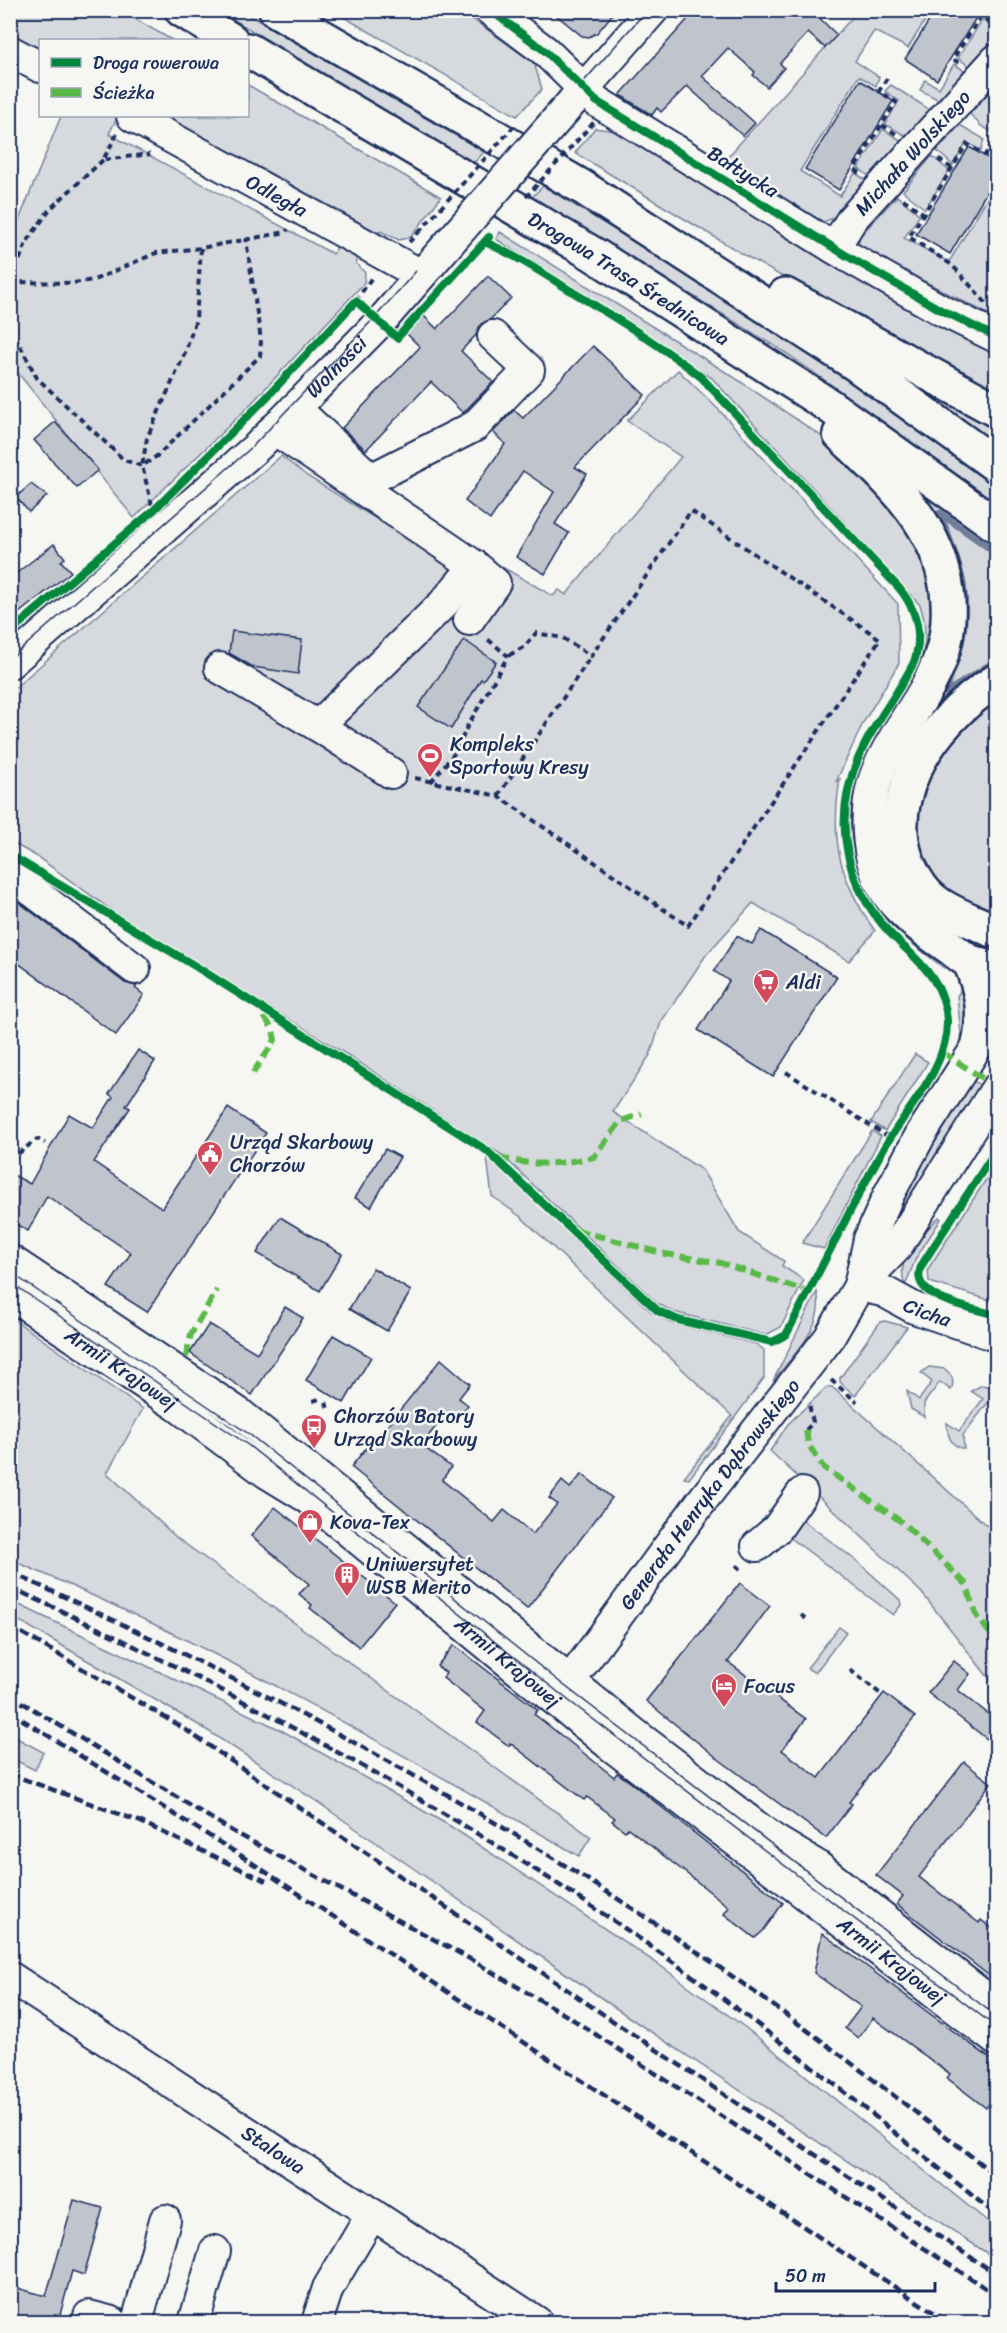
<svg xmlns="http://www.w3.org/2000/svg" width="1007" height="2333" viewBox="0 0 1007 2333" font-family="Sriracha,sans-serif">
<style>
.green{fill:#d6d9dd;stroke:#78849e;stroke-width:1.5}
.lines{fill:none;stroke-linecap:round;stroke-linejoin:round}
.stream{stroke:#717e99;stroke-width:7}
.building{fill:#c0c4cd;stroke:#1b2f5e;stroke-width:1.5}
.minor-casing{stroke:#1b2f5e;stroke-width:34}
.major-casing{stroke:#1b2f5e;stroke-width:38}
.path{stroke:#1b2f5e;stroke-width:4;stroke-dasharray:6 4.5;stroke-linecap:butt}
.minor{stroke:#f6f6f2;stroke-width:30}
.major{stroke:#f6f6f2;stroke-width:33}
.tram{stroke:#1b2f5e;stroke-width:1.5}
.rail{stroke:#1b2f5e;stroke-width:4.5;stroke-dasharray:9 4.5;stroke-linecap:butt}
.minor-bridge-casing{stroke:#1b2f5e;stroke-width:34;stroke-linecap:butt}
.path-bridge{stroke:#1b2f5e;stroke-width:4;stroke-dasharray:6 4.5;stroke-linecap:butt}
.minor-bridge{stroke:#f6f6f2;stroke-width:30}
.quiet{stroke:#58b947;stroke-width:6;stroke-dasharray:12 6;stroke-linecap:butt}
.cycleway-casing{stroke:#f6f6f2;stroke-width:11}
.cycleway{stroke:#00873e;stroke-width:8}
.labels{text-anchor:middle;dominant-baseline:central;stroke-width:5;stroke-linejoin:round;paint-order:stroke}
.street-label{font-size:20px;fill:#1b2f5e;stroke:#f6f6f2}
.poi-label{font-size:20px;fill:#1b2f5e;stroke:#f6f6f2;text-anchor:start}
</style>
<rect width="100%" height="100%" fill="#f6f6f2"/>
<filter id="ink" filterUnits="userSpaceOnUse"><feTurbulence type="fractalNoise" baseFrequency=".0167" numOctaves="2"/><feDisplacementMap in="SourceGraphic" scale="12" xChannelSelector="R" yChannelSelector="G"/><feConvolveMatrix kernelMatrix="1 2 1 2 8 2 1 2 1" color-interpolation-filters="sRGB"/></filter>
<g filter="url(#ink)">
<g class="green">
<polygon points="10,11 121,11 172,40 40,40 40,56 11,40"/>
<polygon points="219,11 241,11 484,152 474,163"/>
<polygon points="333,11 461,11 534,63 542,89 517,116"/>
<path d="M 858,11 L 931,11 L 908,48 L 874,31 L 855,61 L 879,77 L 876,86 L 859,76 L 800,171 L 840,196 L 855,173 L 866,180 C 855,193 840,219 823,222 L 724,161 Z"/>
<polygon points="982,20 996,30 996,36 969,66 958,58"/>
<polygon points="954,64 965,71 939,100 920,90 925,80 939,88"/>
<polygon points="248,85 441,197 411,237 399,240 380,231 375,239 150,116 248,116"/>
<polygon points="891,85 927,108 928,112 906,136 885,124 899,101 885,91"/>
<polygon points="993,87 996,90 996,134 981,126 970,114"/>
<polygon points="61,116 113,116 117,118 109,134 333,254 341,240 361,251 356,263 365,273 364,283 352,296 246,409 134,518 10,363 11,240"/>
<polygon points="960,125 984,139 981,151 967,142 953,165 937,151"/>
<polygon points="595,128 627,133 996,348 996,400 746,256 575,153"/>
<polygon points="883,129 902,141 870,177 858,168"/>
<polygon points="932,156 949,171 925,209 903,191"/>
<polygon points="996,183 996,318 873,255 858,244 860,236 897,196 920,215 904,238 949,262"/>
<polygon points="543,186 693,278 840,375 996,488 996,502 789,355 532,197"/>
<path d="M 500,232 L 732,376 L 842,450 L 929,548 L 937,641 L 863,794 L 957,968 L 944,968 C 930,957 914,946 901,934 C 854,891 838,825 863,766 C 871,745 884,726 896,706 C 917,673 934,645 920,605 L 712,378 L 496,239 Z"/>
<path d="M 678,370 L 719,410 L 898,604 L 899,663 L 863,723 L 836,782 L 840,779 C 830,841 839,879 875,931 L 849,961 L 753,903 L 706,955 L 661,1022 L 650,1055 L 613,1112 L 702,1170 L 739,1232 L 784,1261 L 782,1266 L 804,1280 L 781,1327 L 766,1335 L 673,1312 L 657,1303 L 502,1155 L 349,1056 L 117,914 L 36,856 L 11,842 L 10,692 L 281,456 L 307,476 L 423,548 L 488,559 L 553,596 L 559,590 L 566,595 L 681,457 L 627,421 Z"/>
<polygon points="901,376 996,423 996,444"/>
<polygon points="920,492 996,546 996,667 889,824 976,938 971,947 888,868 884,792 947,673"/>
<polygon points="996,690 996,902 991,916 933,889 910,813 927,763"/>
<polygon points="967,980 965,1044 961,1034 957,996"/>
<polygon points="915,1054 928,1062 885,1131 871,1122"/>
<polygon points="971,1079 984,1088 884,1245 898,1202"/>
<polygon points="872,1131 881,1136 824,1249 802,1243"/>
<polygon points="487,1158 499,1166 651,1312 671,1323 756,1344 764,1350 764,1378 689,1479 684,1478 732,1416 521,1217 492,1196"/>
<polygon points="996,1164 996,1302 929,1282 928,1269"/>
<path d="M 939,1217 L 941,1219 L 916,1258 L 905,1286 C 894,1255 921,1238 939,1217 Z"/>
<path d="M 817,1292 C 826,1326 792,1356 773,1381 Z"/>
<path d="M 10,1317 L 143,1409 L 107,1473 L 177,1538 L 591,1837 L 579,1856 C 394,1749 209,1642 11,1560 Z"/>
<polygon points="885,1321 907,1327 855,1396 840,1382 840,1378 880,1322"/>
<path d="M 929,1367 L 945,1369 C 952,1375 955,1381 951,1390 L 940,1382 L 924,1403 L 924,1417 L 911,1409 L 907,1391 L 919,1400 L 932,1382 L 921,1373 Z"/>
<path d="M 982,1385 L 996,1388 L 996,1404 L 990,1400 L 963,1435 L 964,1449 C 950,1446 947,1435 947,1423 L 959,1431 L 983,1399 L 971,1391 Z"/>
<polygon points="827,1387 832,1387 996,1534 996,1687 921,1592 770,1451 788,1424"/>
<polygon points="800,1518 858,1562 900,1600 901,1605 893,1615 784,1533"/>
<polygon points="11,1601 281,1730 450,1826 658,1964 746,2028 996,2228 996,2259 639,2024 310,1797 202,1727 11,1616"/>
<polygon points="839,1627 846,1632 815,1673 807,1668"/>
<polygon points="11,1735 43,1752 35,1770 11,1758"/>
</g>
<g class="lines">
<g class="stream">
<path d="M 947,692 C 946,679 958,658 961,643 C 972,587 958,564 940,513 L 996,553"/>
<polyline points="947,692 996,661"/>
</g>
</g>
<g class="building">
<polygon points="550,10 616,10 597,33 589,37 582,36"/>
<polygon points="696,10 811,10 837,35 825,48 808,33 780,63 784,68 767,87 753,75 755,72 728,48 702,76 755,123 743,136 687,86 661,112 657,108 652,115 620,95"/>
<polygon points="936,10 981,10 937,80 905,59"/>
<polygon points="860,80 893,101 839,190 805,169"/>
<polygon points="969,147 996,163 996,176 950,254 916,234"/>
<polygon points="488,276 511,298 491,319 481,324 476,335 461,351 493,382 463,413 431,382 366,450 342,428 420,347 406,333 423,315 437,329"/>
<polygon points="593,346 645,395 575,467 587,474 555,524 569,533 545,574 516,557 554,492 523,471 490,520 465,501 505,444 493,432 514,410 523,418"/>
<polygon points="55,422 98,470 77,488 34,440"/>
<polygon points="31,484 47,496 29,512 16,497"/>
<polygon points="54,544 65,558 61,561 71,572 10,620 10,578"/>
<polygon points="232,631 302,640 298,674 253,667 229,653"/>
<polygon points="464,640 496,662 483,680 481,679 451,729 418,707"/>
<polygon points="16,900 125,983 137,986 135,988 144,995 116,1035 10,957 10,908"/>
<polygon points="761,930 837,977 773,1077 698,1030 729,981 714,971 737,936 752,944"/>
<polygon points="138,1050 155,1061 126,1106 130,1108 94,1162 162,1208 228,1108 266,1133 147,1312 108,1287 131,1253 47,1196 28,1231 10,1221 10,1173 30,1184 69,1114 93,1128 113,1097 109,1094"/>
<polygon points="385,1149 400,1157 371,1207 355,1198"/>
<polygon points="280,1217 342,1254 320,1291 257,1253"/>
<polygon points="373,1268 411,1291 387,1331 349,1309"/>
<polygon points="285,1307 303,1318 252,1395 190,1353 209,1324 257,1353"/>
<polygon points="333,1335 371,1357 344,1403 306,1380"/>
<polygon points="441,1359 470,1384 459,1398 468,1405 455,1421 446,1414 421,1445 451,1467 442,1480 494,1522 504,1510 533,1534 557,1504 549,1498 562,1481 570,1488 582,1474 612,1498 527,1609 351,1467 378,1433 380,1435"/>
<polygon points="275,1507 395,1602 359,1647 310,1608 312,1605 299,1594 309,1584 251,1536"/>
<polygon points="740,1583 770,1606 728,1662 806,1719 782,1750 819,1778 884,1693 915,1717 849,1802 852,1804 826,1838 721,1761 646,1701"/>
<polygon points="454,1645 538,1710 534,1714 614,1777 617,1773 630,1782 783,1903 763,1931 755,1938 724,1914 729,1907 700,1884 628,1828 625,1831 612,1821 615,1818 587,1797 584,1800 510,1743 509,1746 477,1722 485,1711 443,1678 446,1673 437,1666"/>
<polygon points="954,1661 970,1674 958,1690 996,1720 996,1746 928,1693"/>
<polygon points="964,1762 991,1783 919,1877 979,1923 981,1920 996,1931 996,1981 897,1904 903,1896 876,1875"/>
<polygon points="822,1933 996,2063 996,2095 986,2108 947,2078 950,2074 873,2018 858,2038 845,2028 861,2007 814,1973"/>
<polygon points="74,2200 103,2208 84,2275 72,2271 58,2322 33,2322 10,2316 17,2288 46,2296"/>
</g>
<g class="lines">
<defs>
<g id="minor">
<polyline points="490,10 545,51 596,101 847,256 941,310 996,337"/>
<polyline points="10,51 40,67"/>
<polyline points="572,102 653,10"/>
<path id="s1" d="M 132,116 L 421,275"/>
<path id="s2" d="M 834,248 L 852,219 L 996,60"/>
<polyline points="295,408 371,479 475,426 529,370 493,336"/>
<polyline points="274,429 475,566 495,583 469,620"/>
<path id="s3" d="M 10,663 L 258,446 L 383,319 L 430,265"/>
<polyline points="220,668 318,726 443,604 475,566"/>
<polyline points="318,726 391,773"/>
<polyline points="10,874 135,969"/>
<polyline points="10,1260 240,1414 635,1734 773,1839 816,1865 996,2006"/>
<polyline points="859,1286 869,1239 889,1194 921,1134 992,1023"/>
<path id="s4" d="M 859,1286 L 883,1291 L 914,1308 L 996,1336"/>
<path id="s5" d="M 10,1294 L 176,1405 L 267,1473 L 308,1498 L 610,1745 L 996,2040"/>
<polyline points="757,1546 777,1529 802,1493"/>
<path id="s6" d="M 559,1696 L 701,1502 L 829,1338 L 859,1286 L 896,1248 L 996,1089"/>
<path id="s7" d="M 10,1977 L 537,2322"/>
<polyline points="89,2316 112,2322"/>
<polyline points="137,2322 165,2220"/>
<polyline points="194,2322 215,2251"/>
<polyline points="317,2322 328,2288 372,2214"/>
</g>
<g id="major">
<polyline points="182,10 231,40"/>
<polyline points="276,10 582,187 857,365 996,465"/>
<path id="s8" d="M 248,50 L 593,254 L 828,405 L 996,525"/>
<polyline points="785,295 996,410"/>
<path d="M 840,434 C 887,479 938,522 947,591 C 957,669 910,704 881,765 C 863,803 865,862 890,896 C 904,915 926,931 945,944 C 953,949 962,958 971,962 C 979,966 988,966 996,971"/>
<path d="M 996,681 C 930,721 868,812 921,887 C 936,909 967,918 990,929 L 996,928"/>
<path d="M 970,962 C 982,991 986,1012 979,1043"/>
</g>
</defs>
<use href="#minor" class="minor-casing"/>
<use href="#major" class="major-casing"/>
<g class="path">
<polyline points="677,19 685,10"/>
<polyline points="959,63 953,59 981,16 996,26"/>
<polyline points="882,125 896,134"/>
<polyline points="117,134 103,160 150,154"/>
<polyline points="938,159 953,169"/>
<polyline points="103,160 50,209 26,243 11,282 16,338 37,378 124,460 142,466 157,456 260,356 261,340 246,239"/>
<polyline points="860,173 854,169 896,102 879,91 889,75"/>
<polyline points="903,199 924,214"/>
<polyline points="409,242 419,232"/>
<polyline points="11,282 73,283 94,280 156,253 201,248 286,232 288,229"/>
<polyline points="356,301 372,277"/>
<polyline points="986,303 952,265 909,237 967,144 985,155 996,136"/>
<polyline points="152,505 142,466 147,438 185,353 196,319 201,248"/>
<polyline points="415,778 498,796 688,926 880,639 691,511 591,656 563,638 536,633 525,646 508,656"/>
<polyline points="431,782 457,750 467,727 508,656 485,637"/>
<polyline points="498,796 591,656"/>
<polyline points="786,1072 890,1138"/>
<polyline points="10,1160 37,1139 45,1143"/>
<polyline points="831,1380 857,1402"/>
<polyline points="313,1401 319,1399"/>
<polyline points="326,1402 328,1409"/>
<polyline points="806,1430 813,1422 809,1405"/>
<polyline points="736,1565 742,1570"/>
<polyline points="801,1615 809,1621"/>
<polyline points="850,1670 882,1695"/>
</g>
<use href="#minor" class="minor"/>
<use href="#major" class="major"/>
<g class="tram">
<polyline points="10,659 252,447 378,314 647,10"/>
<polyline points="10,1272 249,1434 561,1683 996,2016"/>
<polyline points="10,1282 248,1445 568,1700 996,2027"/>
</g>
<g class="rail">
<path d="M 10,1572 C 202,1659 388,1755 566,1866 C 717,1960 858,2065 996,2176"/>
<path d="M 10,1587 C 227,1687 435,1799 633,1934 C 759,2021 878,2118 996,2215"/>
<polyline points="10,1626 183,1728 616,2023 996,2274"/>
<polyline points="10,1695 232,1831 463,1955 569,2017 996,2295"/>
<polyline points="10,1712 240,1855 948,2322"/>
<polyline points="10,1774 141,1822 266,1881"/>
</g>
<defs>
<polyline id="minor-bridge" points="430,265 572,102"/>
</defs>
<use href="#minor-bridge" class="minor-bridge-casing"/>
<g class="path-bridge">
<polyline points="526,197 595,121"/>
<polyline points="419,232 516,124"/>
</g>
<use href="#minor-bridge" class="minor-bridge"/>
<g class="quiet">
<polyline points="942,1052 996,1087"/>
<polyline points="253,1073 275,1040 273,1030 261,1011"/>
<path d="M 498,1158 C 538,1166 554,1165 594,1157 L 621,1121 L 642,1114"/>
<polyline points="576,1230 665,1254 721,1263 808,1292"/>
<polyline points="186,1357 191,1334 217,1290"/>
<polyline points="806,1430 808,1444 823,1467 903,1523 966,1584 976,1614 996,1642"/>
</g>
<defs>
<g id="cycleway">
<polyline points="490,10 545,51 596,101 847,256 941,310 996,337"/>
<polyline points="10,632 154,510 266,398 356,301 397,338 489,237"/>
<path d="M 10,855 L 195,966 L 486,1150 L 658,1311 L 678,1320 L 772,1342 L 786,1335 C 818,1275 848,1213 881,1153 C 903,1112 948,1070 947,1021 C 946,988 924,965 902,945 C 844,892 828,819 863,748 C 878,718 899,692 914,662 C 923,635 917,610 899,588 L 701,377 C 663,347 622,322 581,297 C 550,278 519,257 485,242"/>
<path d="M 996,1150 L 923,1263 C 902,1298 973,1308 996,1315"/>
</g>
</defs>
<use href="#cycleway" class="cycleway-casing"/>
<use href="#cycleway" class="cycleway"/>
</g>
</g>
<defs>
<symbol id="stadium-pin" viewBox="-11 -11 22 30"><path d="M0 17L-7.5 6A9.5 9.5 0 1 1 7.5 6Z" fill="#d1495b" stroke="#f6f6f2"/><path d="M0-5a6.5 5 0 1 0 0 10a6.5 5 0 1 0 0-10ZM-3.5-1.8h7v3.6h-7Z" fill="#fff"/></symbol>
<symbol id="supermarket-pin" viewBox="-11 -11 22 30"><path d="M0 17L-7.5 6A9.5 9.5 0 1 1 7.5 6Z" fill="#d1495b" stroke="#f6f6f2"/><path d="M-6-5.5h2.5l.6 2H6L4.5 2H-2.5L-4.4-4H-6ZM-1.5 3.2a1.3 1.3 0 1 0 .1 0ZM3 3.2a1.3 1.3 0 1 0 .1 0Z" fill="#fff"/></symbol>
<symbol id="civic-pin" viewBox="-11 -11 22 30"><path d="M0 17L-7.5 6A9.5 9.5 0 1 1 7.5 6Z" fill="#d1495b" stroke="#f6f6f2"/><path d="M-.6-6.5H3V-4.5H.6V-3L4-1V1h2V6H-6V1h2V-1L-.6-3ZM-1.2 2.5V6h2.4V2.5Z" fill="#fff"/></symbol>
<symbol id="bus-pin" viewBox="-11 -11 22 30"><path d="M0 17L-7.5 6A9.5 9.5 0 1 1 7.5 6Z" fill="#d1495b" stroke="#f6f6f2"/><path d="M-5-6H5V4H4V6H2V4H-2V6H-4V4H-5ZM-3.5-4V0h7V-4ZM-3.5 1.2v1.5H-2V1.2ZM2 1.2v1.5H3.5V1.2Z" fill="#fff"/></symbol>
<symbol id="shop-pin" viewBox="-11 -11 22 30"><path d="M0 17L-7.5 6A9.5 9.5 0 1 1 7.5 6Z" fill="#d1495b" stroke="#f6f6f2"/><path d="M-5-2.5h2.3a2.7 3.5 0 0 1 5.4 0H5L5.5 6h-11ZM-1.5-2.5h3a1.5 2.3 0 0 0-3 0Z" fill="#fff"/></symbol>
<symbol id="building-pin" viewBox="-11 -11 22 30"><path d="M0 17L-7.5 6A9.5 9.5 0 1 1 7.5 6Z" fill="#d1495b" stroke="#f6f6f2"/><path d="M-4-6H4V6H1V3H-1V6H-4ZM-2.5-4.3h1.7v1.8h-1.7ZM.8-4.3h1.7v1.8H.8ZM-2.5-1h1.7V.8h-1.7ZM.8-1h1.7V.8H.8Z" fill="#fff"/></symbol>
<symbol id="hotel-pin" viewBox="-11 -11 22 30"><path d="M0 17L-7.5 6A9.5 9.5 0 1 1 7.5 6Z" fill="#d1495b" stroke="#f6f6f2"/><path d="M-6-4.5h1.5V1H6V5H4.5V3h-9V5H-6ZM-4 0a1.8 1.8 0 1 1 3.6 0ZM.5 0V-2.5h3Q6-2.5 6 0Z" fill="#fff"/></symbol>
</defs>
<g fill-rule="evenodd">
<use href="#stadium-pin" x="415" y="741" width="30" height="40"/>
<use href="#supermarket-pin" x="751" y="967" width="30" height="40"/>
<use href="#civic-pin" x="195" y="1139" width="30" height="40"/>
<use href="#bus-pin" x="299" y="1412" width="30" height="40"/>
<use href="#shop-pin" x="295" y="1507" width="30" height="40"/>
<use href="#building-pin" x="332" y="1560" width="30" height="40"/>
<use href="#hotel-pin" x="709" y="1671" width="30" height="40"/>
</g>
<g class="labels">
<g class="street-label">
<text stroke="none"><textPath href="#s2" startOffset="124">Michała Wolskiego</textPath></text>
<text transform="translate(743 172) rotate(32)">Bałtycka</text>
<text stroke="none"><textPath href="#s1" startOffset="165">Odległa</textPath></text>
<text stroke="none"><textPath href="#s8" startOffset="444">Drogowa Trasa Średnicowa</textPath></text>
<text stroke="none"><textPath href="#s3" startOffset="441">Wolności</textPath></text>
<text stroke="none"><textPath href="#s4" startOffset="74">Cicha</textPath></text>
<text stroke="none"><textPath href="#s5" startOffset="134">Armii Krajowej</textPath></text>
<text stroke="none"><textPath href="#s6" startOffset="252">Generała Henryka Dąbrowskiego</textPath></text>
<text stroke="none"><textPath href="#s5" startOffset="620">Armii Krajowej</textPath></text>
<text stroke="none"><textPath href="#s5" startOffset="1106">Armii Krajowej</textPath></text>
<text stroke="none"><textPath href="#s7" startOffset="315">Stalowa</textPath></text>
</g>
<g class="poi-label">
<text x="450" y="744">Kompleks<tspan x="450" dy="23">Sportowy Kresy</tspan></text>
<text x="786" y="982">Aldi</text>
<text x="230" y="1142">Urząd Skarbowy<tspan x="230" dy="23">Chorzów</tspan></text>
<text x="334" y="1416">Chorzów Batory<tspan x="334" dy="23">Urząd Skarbowy</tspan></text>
<text x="330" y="1522">Kova-Tex</text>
<text x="366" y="1564">Uniwersytet<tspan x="366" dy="23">WSB Merito</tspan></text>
<text x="744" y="1686">Focus</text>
</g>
</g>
<rect width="1007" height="2333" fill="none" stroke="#f6f6f2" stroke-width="36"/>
<rect x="18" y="18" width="971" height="2297" fill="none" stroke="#1b2f5e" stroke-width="2" filter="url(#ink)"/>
<rect x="39" y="39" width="210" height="78" fill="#f6f6f2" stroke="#9ea6b7" stroke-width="1.5"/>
<rect x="51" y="58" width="30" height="9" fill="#00873e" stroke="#9ea6b7" stroke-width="1.5"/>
<text x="93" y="69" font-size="18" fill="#1b2f5e">Droga rowerowa</text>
<rect x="51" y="88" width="30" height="9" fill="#58b947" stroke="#9ea6b7" stroke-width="1.5"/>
<text x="93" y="99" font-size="18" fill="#1b2f5e">Ścieżka</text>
<path d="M776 2282v9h159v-9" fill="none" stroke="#1b2f5e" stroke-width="3"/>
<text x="785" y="2282" font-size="18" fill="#1b2f5e" stroke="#f6f6f2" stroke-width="4.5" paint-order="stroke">50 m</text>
</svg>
